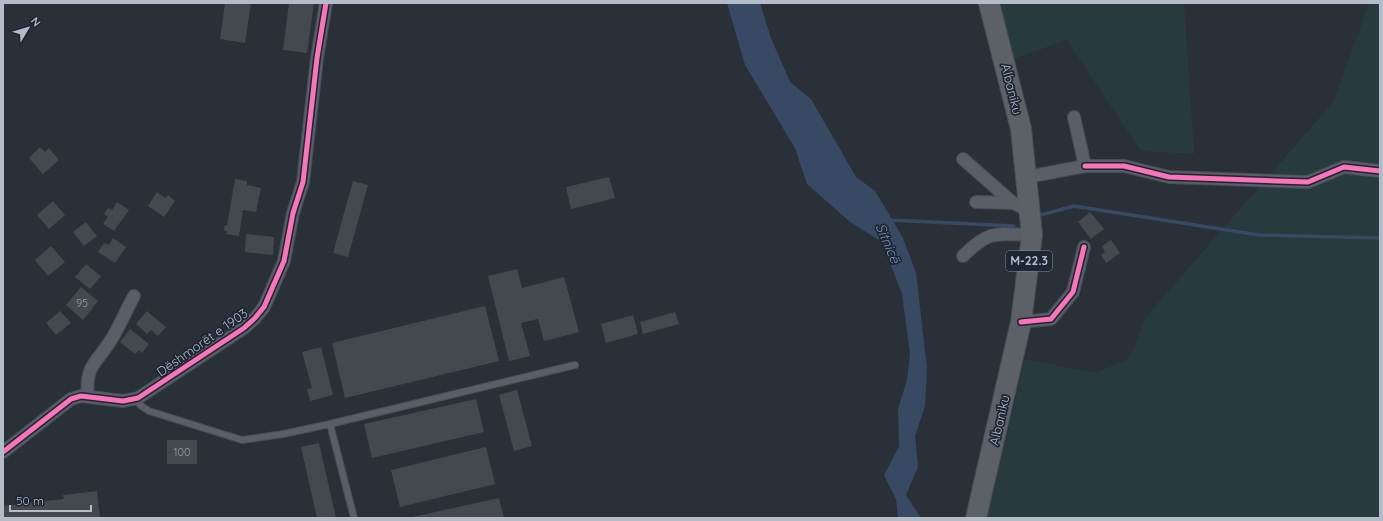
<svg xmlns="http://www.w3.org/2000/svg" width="1383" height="521" font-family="Quicksand,sans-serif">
	<rect width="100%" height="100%" fill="#2a3038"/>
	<g fill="#273a3e">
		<path d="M995,3H1184L1194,154L1141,151L1067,40L1010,60Z"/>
		<path d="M1369,3H1380V518H987L1025,359L1095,373L1129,359L1146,317L1334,101Z"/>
	</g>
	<path fill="#384963" d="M727,3H760L771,38L790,82L811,99L856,177L875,191L903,238L916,273L927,368L925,406L915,436L918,467L906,495L921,518H898L896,499L884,475L899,447L898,409L907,380L910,354L902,294L882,242L850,222L807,184L795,148L745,65Z"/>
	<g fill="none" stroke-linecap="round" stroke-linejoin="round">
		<g stroke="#384963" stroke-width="3.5">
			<path d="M1037,216L1074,206L1259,235L1380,238"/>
			<path d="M889,220L1014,226"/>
		</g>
	</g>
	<g fill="#444950">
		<path d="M225,3H251L245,43L220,39Z"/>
		<path d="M289,3H314L307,53L283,50Z"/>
		<path d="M40,147L45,152L49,148L59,160L43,174L29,158Z"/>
		<path d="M609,177L615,198L571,209L566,187Z"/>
		<path d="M235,179L247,181V185L261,188L256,212L243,210L239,236L226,234L227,231L224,230L225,225L227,226Z"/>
		<path d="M353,181L368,185L348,257L333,253Z"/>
		<path d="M157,192L165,198L168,195L175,201L164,217L148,206Z"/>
		<path d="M53,201L65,215L49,229L37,215Z"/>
		<path d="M117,202L129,210L114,231L103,224L108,217L104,214L108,208L112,210Z"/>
		<path d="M1090,212L1104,229L1091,239L1078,222Z"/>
		<path d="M86,222L97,236L84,246L73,232Z"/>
		<path d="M246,234L274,237L273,255L245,252Z"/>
		<path d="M113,238L126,247L115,263L98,252L104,243L109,245Z"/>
		<path d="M1111,240L1120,253L1106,263L1101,255L1105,252L1102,246Z"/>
		<path d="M51,246L65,262L48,276L35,260Z"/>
		<path d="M86,264L101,276L90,289L75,277Z"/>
		<path d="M517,269L522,288L564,277L579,332L544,341L538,319L521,323L530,356L509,361L488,276Z"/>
		<path d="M81,287L98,301L83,320L66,305Z"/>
		<path d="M485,306L499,361L345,398L332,343Z"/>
		<path d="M60,311L71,323L56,335L46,323Z"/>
		<path d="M147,311L166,327L158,336L151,330L147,334L136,324Z"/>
		<path d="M675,312L679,324L643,334L640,322Z"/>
		<path d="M633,315L638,334L606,343L601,324Z"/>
		<path d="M130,329L149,344L142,353L139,350L135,354L120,342Z"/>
		<path d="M321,347L333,395L310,401L307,389L312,388L302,352Z"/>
		<path d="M517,390L532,446L514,451L499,395Z"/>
		<path d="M476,399L484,432L372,458L364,424Z"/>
		<rect x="167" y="440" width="30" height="24"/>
		<path d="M319,443L336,518H317L301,447Z"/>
		<path d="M486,447L495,484L400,507L391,470Z"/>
		<path d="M97,491L100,518H3V506L64,499L63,495Z"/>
		<path d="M499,498L504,518H413V517Z"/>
	</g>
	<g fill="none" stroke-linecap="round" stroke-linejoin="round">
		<defs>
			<g id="lane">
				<path d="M138,398L140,405L149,411L242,440L283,434L330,424L575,365"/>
				<path d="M330,424L354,518"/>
			</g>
			<g id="street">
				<path d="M963,159L1013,203L1030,211"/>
				<path d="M1085,166H1124L1169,177L1308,182L1344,167L1380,171"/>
				<path d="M1027,177L1085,166L1074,117"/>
				<path d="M976,202L1013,203"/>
				<path d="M963,256C990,229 997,234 1032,235"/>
				<path d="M1021,322L1051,319L1073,292L1084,247"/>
				<path d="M88,396C85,365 96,364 111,340C120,326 126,310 134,296"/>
				<path d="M3,452L71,399L81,396L123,401L138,398L244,328L255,318L264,307L284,261L293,213L303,182L317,58L326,3"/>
			</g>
			<path id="primary" d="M976,518L1021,322L1032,235L1021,129L989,3"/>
		</defs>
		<use href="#lane" stroke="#484c53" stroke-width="8"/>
		<use href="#street" stroke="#484c53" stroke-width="14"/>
		<use href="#primary" stroke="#484c55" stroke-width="22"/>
		<use href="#lane" stroke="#5a5e66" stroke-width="6"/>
		<use href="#street" stroke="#5a5e66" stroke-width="12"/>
		<use href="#primary" stroke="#5c6168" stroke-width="20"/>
		<defs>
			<g id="cycleway">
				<path d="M1085,166H1124L1169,177L1308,182L1344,167L1380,171"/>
				<path d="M1021,322L1051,319L1073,292L1084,247"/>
				<path d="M3,452L71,399L81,396L123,401L138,398L244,328L255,318L264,307L284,261L293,213L303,182L317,58L326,3"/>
			</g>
		</defs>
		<use href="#cycleway" stroke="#1d2633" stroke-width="8"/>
		<use href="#cycleway" stroke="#fb73b8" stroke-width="5"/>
	</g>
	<g text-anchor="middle" stroke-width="3.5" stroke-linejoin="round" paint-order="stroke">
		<g font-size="11" fill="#989fab">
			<text x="82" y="307">95</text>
			<text x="182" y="456">100</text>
		</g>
		<rect fill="#1d2633" stroke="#878f9c" stroke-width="1" x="1006" y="251" width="46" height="20" rx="3"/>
		<g font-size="12" font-weight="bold" fill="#b4bcc9">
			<text x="1029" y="265">M-22.3</text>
		</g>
		<g font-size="13" fill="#b4bcc9" stroke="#1d2633">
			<text transform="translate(1012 89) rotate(76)" y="5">Albaniku</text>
			<text transform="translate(202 342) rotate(-35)" y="5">Dëshmorët e 1903</text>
			<text transform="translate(999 420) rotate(-77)" y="5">Albaniku</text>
		</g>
		<g font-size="14" font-style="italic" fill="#7c92b1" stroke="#1d2633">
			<text transform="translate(888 243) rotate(67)" y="5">Sitnicë</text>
		</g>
	</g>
	<rect width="1383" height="521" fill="none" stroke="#b4bcc9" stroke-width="8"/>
	<g transform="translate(28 28) rotate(52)" stroke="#1d2633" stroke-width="3" paint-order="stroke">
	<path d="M0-3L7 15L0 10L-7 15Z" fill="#b4bcc9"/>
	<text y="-6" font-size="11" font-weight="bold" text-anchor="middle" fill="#b4bcc9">N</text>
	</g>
	<path d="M10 505v6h81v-6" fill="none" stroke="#b4bcc9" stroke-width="2"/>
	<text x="16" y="505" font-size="12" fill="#b4bcc9" stroke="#1d2633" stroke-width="3" paint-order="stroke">50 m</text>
</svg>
